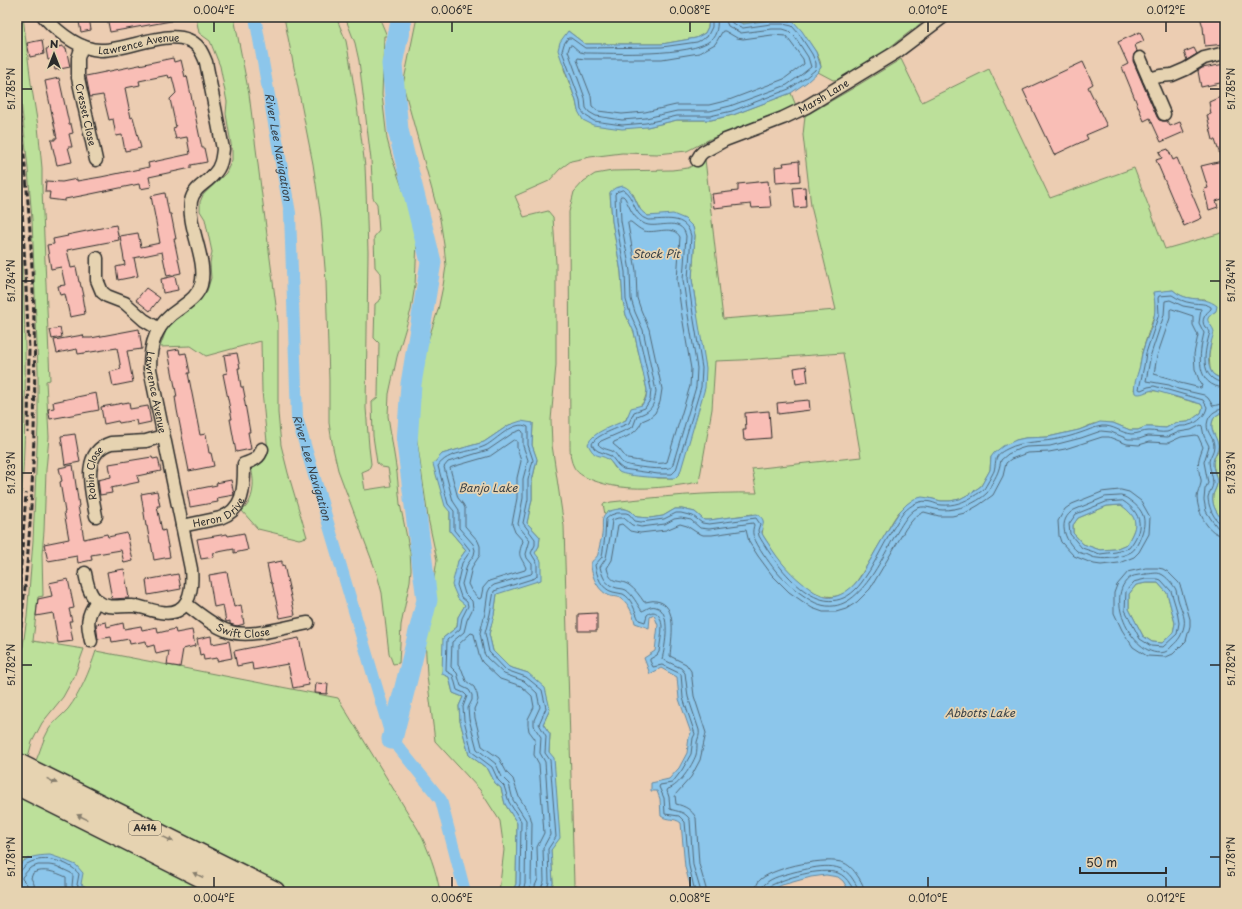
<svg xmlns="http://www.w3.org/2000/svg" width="1242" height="909" font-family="'Playpen Sans',sans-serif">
	<rect width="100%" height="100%" fill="#eccdb2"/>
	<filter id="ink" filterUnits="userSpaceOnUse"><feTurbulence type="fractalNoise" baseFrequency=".025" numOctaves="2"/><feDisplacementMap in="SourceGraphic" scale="8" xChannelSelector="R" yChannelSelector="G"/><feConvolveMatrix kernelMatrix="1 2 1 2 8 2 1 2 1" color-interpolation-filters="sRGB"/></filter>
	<g filter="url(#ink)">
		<g fill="#bce09a" stroke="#748662" fill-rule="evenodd">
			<path d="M17,17H23L31,83L38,126L42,168V189L50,380L46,381L49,437L46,470L44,531L42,554L43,596L38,597L33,641L84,649L74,677L63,697L42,723L32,742L27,761L17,756V689L27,617L33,541L38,425V370L32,220L28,169L17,61Z"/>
			<path d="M196,17H234L249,94L278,321V413L281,445L288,473L307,537L299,539L258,529L242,511C254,501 255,482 251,468L264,460L268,452L262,391L261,341L206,356L191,346L160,347L167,328L176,317L195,305L207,291L211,278L210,263L212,252L205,219L200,211V202L203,195L226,173L232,160V150L226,114L227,102L220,66L210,41L199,33Z"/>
			<path d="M284,17H336L346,41L350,62L356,99L365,166L366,190L368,252L366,408L369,447L371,464L369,469L362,472L365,490L391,486L388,468L382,467L377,463L373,436L372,402L378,397L379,343L374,338L375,304L381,299L380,273L375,267L374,237L379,231L377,204L373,198L371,160L359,61L355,43L345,17H379L387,36H384L382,95L387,139L392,158L414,222L417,241L415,285L411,310L397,357L389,394L388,416L397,473L400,504L410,552L411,569L410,581L401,625L399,663L393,664L389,653L382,593L377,574L338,470L333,448L329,423V380L326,281L321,218L313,164Z"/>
			<path d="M417,17H707L709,20L708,27L705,33L696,38L662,44H585L568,31L564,69L576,101L578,111L647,127L677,120H711L733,115L791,93L796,106L710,139L687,151L657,154L622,153L590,157L571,161L560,169L549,181L515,196L524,217L548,211L553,217L556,263V365L551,420L552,445L564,526L574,885L593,892H549L553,883L551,850L549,752L550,734L543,724L550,709L528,673L509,667L493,651L489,634L494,615L497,594L535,553L539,546L540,537L527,523L532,499V481L537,460L532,445L533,423L509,425L484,442L442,454L450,512V531L466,550L458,561L465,605L458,617L457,627L443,638L449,677L453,693L463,697L459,706L460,721L469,755L488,769L495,783L501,788L505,804L517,823L516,884L512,892H499L504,850L500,821L480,790L435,741L427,676L425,635L437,560L428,518L415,426L413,402L417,374L438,310L443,286L446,266L444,245L440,219L403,85Z"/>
			<path d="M734,17H929L881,54L842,79L833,80L818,72L821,67L820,61L816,52L809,42L753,23C745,24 737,25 734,17Z"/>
			<path d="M901,59L922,102L989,69L1050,198L1134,168L1165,249L1225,232V380L1216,376L1212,374L1210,368L1209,355L1211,344V326L1207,321C1208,316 1211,314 1216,311L1205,299C1192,299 1183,299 1173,290L1153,293L1155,302V313L1142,352L1140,366L1134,390L1158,391L1167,393L1175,397L1201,404L1203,407L1201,413L1194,418L1188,422L1175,423L1166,428L1151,427H1145L1138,430H1130L1113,423L1093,424L1079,430L1048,437L1025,438L1016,440L991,457L990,470L981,486L971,493L960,499L950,501H941L929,498C922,501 903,507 899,512C894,518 890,526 886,533C877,548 869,563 859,578C836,615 803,589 783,565C775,556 769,544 762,534L763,528L753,514L710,520H704L695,512L682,509H675L663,516L650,518L637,517L631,511L623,508L609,512L605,514L603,504L611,502C659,497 708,492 757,493L752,469L861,457L843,353L741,360L715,361L712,409L699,482C664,488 626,493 592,480C584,477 576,473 573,465C570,459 570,450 570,444L569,212L574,192L584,181L595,174L612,171L672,170L688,168L705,159L723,319L836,310L811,206L803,135L805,116L850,90ZM610,193L633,194L641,211L648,216H659L693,227L695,236L692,279L697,313L680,473L675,478H658L615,468L609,459L614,426L626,420L627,416C639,407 645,405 647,390L634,332L626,315L623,301L621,272L612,221Z"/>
			<path d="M17,189C27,310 29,433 17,553Z"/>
			<path d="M1225,412V523C1218,515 1211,506 1213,495C1214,491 1217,487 1217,483C1217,476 1213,469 1213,462C1214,457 1217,454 1218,450C1219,439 1208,431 1213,420C1215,415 1220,413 1225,412Z"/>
			<path d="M1121,505C1141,520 1137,525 1127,544L1115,549L1100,550L1083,544L1073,533V525L1078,518L1107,506Z"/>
			<path d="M1146,583H1158L1167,593L1175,623L1173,633L1162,643L1152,642L1143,636L1129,609V594L1136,585Z"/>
			<path d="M96,651L338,698L419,831C429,851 436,870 440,892H293L35,763C40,752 43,739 49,729C54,721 62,716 68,709C81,692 89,672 96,651Z"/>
			<path d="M17,793L217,892H94L81,884L17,878L20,892H17V855L19,845H17Z"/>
		</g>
		<g fill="#8cc6eb" stroke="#65889e" fill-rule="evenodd">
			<path d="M707,17H734L735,20L743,24L771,20H784L794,22L802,31L816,52L821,67L818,72L807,82L791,93L733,115L711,120H677L647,127L622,129L593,125L583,120L578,111L576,101L558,50L560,42L568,31L585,44H662L696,38L705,33L708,27L709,20Z"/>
			<path d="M623,186C633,189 635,201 640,209C642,212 645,214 648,216L673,214L685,219L693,227L695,235L692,279L697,313L706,368L705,388L680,473L675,478C664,478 628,477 619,472C615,468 613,464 609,460C600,453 595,460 588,444C593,431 614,426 626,420L631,408L642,405L646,398L647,390L634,332L626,315L623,301L621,272L612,221L610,192L615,188Z"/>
			<path d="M1173,290C1189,304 1202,294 1217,306L1216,311C1200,321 1212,322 1214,332C1211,343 1204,364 1213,374C1216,377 1221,378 1225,380V412C1220,413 1215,415 1213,420C1209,430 1216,435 1218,444C1219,450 1214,455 1213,462C1212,469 1217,476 1217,483C1217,487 1214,491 1213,495C1211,506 1218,515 1225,523V892H850L843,881L838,877L826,875L811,877L782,885L767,892H692L685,867L681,823C674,817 667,821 661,816L660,799L657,791H651V783L669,779L679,768L687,753L689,737L691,733L679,699L677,677L661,668L650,674L644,658L655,651L658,625L654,615L650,617L649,628L635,623C633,614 629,604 622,599C619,596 614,597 610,596C599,592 592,578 591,566C590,560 597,559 598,554C599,547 601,541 602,535C604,520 597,512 619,509C628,508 631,511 637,517L650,518L663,516L675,509H682L695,512L704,520H710L723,518L757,514C768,521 761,525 762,533C763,536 766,540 768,543C779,561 792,576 809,588C816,593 824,599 833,597C843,595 852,588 858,580C863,574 866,566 871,559C878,546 886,533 894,520L900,511L907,504L914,499L922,497L929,498L941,501H950L960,499L971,493L981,486L990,470L991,457L994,453L1003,446L1016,440L1025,438L1048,437L1079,430L1100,422L1113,423L1130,430H1138L1145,427H1151L1166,428L1175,423L1188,422L1194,418L1201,413L1203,407L1201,404L1153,390C1146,391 1141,396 1135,393C1133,385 1137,376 1139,369C1141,362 1141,356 1143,350C1150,328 1159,316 1153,292ZM1121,505C1140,519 1137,526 1127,544L1115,549L1100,550L1083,544L1073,533V525L1078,518L1107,506ZM1146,583H1158L1167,593L1175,623L1173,633L1162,643L1152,642L1143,636L1129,609V594L1136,585Z"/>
			<path d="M521,421L533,423L532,445L537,459L532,481V499L527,523L540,537L539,546L535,553L541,561V580L497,594L494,615L489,634L493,651L509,667L528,673L545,688L550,709L543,724L550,734L549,752L554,758L560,838L551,850L553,883L549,892H512L516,884L517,823L505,804L501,788L495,783L488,769L469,755L460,721L459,706L463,697L453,693L449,677L442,674L443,638L457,627L458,617L465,605L458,599L452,585L458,561L466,550L450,531V512L445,506L433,464L442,454L484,442L509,425Z"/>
			<path d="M50,855L59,858L76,865L83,873L81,884L94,892H20C14,863 21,856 50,855Z"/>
		</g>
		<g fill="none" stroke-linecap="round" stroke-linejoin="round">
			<g stroke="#526978" stroke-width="1">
				<path d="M712,17V27L707,37L697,42L662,47L585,48L571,38H568L564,44L562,51L580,100L581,110L586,116L594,121L622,125L646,123L677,116H710L732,111L789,89L804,79L815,70L816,67V63L812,54L799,34L792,26L783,24H771L743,28L732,23L730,17"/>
				<path d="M717,17C718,25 717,35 711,40C691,57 613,53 585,53L580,52L572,45H570L568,51L585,98L586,108L589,112L596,116L622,120L646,118L677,111H710L730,106L787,85L801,75L811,67L808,57L795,37L789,31L783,29H772L741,33L728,26L726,21L725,17"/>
				<path d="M723,31H725L737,38L743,39L772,35L786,36L803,59L804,64L784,79L729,100L709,105H676L645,112L622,114L598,111L592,106L591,96L577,60L578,58L585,59H662L699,53L715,44Z"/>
				<path d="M623,190C635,196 632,215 648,220C665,220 686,214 691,236L688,279L693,314L702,368L701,387L676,470L672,474H658L623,469L618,465L611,456L598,451L594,448L592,444C595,435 619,428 629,423L634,412L645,408L650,400L651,389L638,331L630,313L626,300L625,272L616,221L615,194L617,192Z"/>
				<path d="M621,196H623L625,198C630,208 633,218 643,223C655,231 681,214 686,236L683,280L688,315L697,368L696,387L672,467C666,471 633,467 625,464C619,462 618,454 612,451C607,449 602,449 598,444L601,441L633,427L637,416C652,411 654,406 656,391L643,330L635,312L631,299L630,271L621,221L620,198Z"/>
				<path d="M628,222H631C635,225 639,229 644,231C656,234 673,224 680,237L677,280L682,316L691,369L690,386L667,462C659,466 637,460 627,459L619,449L613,444L614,442C626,437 637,434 642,421L649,418L655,413L660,402L662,389L649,329L641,310L637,298L636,271Z"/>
				<path d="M1172,309L1193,316V325L1198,335L1194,354L1195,369L1199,380L1202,385L1201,388L1180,383L1172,379L1154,374L1157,356L1170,318V310Z"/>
				<path d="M1225,388C1194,386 1199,354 1204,333L1199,323L1201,309L1183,306L1170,300L1165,301L1164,315L1151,354L1146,381L1169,385L1178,389L1204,395L1208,398L1213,406L1225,403"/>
				<path d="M1225,409C1218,409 1211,412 1208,420C1204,432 1214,436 1214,446C1214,452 1210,456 1209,461C1209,469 1213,475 1213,483C1213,488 1209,492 1208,497C1208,506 1215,524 1225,525"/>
				<path d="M514,440L517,441V448L521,461L517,478V498L512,524L515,532L523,541C517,558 520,554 526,568L525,570L489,581L483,588L481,598L479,599L471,590L468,584L472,567L480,555V546L478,541L465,526V508L463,504L458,498L450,468L452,467L490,456Z"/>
				<path d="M1121,490L1129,492L1141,501L1150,517L1149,534L1139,552L1134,557L1119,563L1101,565L1094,564L1074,556L1061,542L1059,536L1058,521L1065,509L1072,504L1102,492Z"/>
				<path d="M1121,496C1126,497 1128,499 1132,502C1148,514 1146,526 1138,543C1136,546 1135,550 1131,552C1122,557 1108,560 1097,558C1094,558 1090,556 1086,554C1083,554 1080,553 1077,551C1064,540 1057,520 1074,510L1105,497Z"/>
				<path d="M1123,501C1143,514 1144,529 1129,548L1116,552L1100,554L1082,548L1070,534L1069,524L1076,514L1106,502Z"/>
				<path d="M1146,568H1158L1163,569L1168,572L1179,583L1181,588L1190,619V626L1186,641L1173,654L1166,657L1147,656L1133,647L1122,630L1114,613V593L1117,585L1128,572Z"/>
				<path d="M1146,574C1151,574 1157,572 1161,574C1166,576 1174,585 1176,590C1177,593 1177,596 1178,599C1180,607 1186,617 1184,626C1182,635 1179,640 1172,646C1170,648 1168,651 1165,652C1134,661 1102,595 1131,577C1135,575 1141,575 1146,574Z"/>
				<path d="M1146,579H1158L1161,580L1171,591L1177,611L1179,623L1177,634L1163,647L1151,646L1140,639L1125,610L1126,591L1134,582Z"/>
				<path d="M17,872C23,872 23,865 29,863C44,855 69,861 79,874L77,885L86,892"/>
				<path d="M28,892L27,884L22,879V877L30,868L38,865H49L56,866L71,873L73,876L72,886L77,892"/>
				<path d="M35,892L34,884L31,878L33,873C44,868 55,872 66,877V886L68,892"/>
				<path d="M517,892L520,884L521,821L509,802L504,786L498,780L492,767L472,752L464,720L463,707L467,696L464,693L457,690L453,675L446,671L447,640L460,629L462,618L468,606L467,602L461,597L457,585L462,563L469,553L470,550L454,530V511L448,504L438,466C448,451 470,453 485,446C497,440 514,419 528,427V445L533,460L528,480V499L523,523L535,539V545L531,553L537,563V576L535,578L494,591L490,614L485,633L489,652L506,670L526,677L542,690L546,708L539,724L546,736L545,753L550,760L556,837L548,849L549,882L546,892"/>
				<path d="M522,892L525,884L526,820L513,800L509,784L502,777L496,764L477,749L469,719L468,708L472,700V695L469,690L461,686L457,673L451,667L452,642L464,632L467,620L473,608L472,601L465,594L462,584L467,565L474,555L475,550L473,544L459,528V510L453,501L444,467L448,462L488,450L513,433L521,430L523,432V446L528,460L523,479V498L518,524L520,528L530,540L526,554L527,558L532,564V573L531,574L494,585L490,588L488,592L485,613L480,633L484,653L487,658L504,674L524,681L537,693L540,707L534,720V725L535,728L541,737L540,753L545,762L550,835L543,848L544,881L541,888V892"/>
				<path d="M529,892L531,884L532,823L530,815L519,797L513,779L507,773L499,758L482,746L475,718L474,709L478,700L477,694L474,687L466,681L462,670L458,664V645L471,633L474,634L479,655L482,662L500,679L521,686L532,696L534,707L528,719V725L529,731L535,739L534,755L539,764L544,833L537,847L538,879L535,886V892"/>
				<path d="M695,892L689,866L685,822L679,816L665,814L664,798L659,787L660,785L672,783L682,770L691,754L693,738L695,734L683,698L681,674L662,665L653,667L650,661V659L657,655L659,652C660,643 662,634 662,626C661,617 656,607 647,615L645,622L639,620C635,612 632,598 623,594C620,593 616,593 613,592C601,589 597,576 595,565L602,557L605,536L606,519L611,515L617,513H626L629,514L635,521L641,522L664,519L676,513H681L693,516L702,523L709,524L756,518L760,524L758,530L759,536C778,569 825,632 862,582C873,567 881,549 891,532C895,526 899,518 904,512C911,505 920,499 931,502C935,503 938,505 942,505C954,506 964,502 974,496C977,494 981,492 984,489C986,486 992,475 994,471C997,459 993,456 1007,449C1024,440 1043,443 1062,438C1068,437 1074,435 1080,433C1087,431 1094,427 1102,426C1113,425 1121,433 1131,434C1138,434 1143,431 1149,431C1155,431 1161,433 1167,432C1171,431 1174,428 1177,427C1181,425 1186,427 1189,425C1198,423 1206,415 1207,407L1203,400L1154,386L1148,387L1141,390L1139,389L1144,366L1146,353L1159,314L1158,298L1159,296L1172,295C1178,299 1184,302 1192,303C1200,304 1205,303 1211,307V309C1206,313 1200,320 1205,327C1207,328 1209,330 1210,332C1205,350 1197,380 1225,383"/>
				<path d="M701,892L693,865L690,820C685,811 678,812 670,809L669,797L667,791L668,789C679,786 692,766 696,755C697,751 697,746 697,742C698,738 700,735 699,730L688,697L685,673L681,668L662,659C665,648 672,611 656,607C650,605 646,610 642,611C637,604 633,595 626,590C622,588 618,589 614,587C605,584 602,575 600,567L606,558L610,537L612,520L618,518H624L632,525L641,527L665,524L674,519L681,518L691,520L700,528L709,529L753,523L754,525C753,529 752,533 754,537C757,546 769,562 775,570C784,581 795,590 807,598C852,629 878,564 896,534C901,526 906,516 914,510C924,503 932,510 943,510C958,510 976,504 987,493C989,491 990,488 991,485C997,475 999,471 1001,460L1008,454L1019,449L1026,447L1050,446L1081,438L1101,431L1111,432L1128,439H1139L1148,436L1168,437L1179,432L1191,430L1201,425L1202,426L1204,436L1209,446L1204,462L1208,483L1205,489L1204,500L1206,511L1211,519L1218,528L1225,530"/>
				<path d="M707,892L699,864L696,818C692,810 685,806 676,804L675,795L691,777L700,760L706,733L694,696L691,671L686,664L670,656C671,640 679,604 656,601C652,600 648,602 644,602C640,596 635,589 629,585C618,578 611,586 607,568L612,560L618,525L622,524L630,531L640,533L666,530L680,524L687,526L696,532L703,535H712L746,530L749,542L758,556L772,575L789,592L812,608L823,612H836L846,609L857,602L870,589L906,528L916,516L924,512L939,516H952L965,513L979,505L993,495L1003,476L1006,463L1011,459L1027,453L1049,452L1065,449L1102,437H1109L1127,444L1139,445L1149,442L1168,443L1181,437L1196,435L1198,436L1203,447C1200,455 1197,462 1199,471C1199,475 1202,479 1201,483C1200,488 1197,493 1197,498C1198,513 1208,535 1225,536"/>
				<path d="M755,892C756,887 757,882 761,879C776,867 827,856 844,863C851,866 855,872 859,878C862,883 864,886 864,892"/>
				<path d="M761,892C762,889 762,886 765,884C772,877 784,875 794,872C812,868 839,859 852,878C855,883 858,886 858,892"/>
				<path d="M766,892L768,887C784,878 820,867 838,873C843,875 847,879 850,884C852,887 853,888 853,892"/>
			</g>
			<path stroke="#8cc6eb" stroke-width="12" id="s1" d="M255,17L290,213L297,418L392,739L441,800L464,888L463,892"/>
			<path stroke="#8cc6eb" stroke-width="21" d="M392,739L427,600L407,443L411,384L431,262L398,130L392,64L402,17"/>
		</g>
		<g fill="#f9beb6" stroke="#2b2b2b">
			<path d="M78,17H89L91,30L81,32Z"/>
			<path d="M107,17H171V21L110,32Z"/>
			<path d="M1200,17H1225V44L1205,46L1203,27Z"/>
			<path d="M1140,32L1144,41L1135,45L1137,51L1134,54L1133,61L1157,117L1159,120L1163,121H1167L1170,126L1180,122L1184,132L1161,142L1150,118L1144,121L1122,67L1128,64L1118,42Z"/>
			<path d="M42,40L44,54L30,57L27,43Z"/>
			<path d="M63,46V48H66L70,67L55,70L53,59L48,60L46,49Z"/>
			<path d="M1194,48L1197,54L1187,60L1184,52Z"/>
			<path d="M173,58L174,62L181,60L185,77L187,76L202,148H204L207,162L191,165V168L149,177L151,187L140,189L139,184L86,195L65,199V201L49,199L50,192H45L46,181L62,182L77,179V181L101,177L149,167L148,163L190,154L187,137L176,139L173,128L176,127L170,99L176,93L172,77L169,78L168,75L139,81L140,85L125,88L131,118L133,117L141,148L125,151L122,135L116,136L113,119L109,120L103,95L90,97L86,76Z"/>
			<path d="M1083,62L1093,84L1088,87L1107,126L1086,135L1088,139L1054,155L1023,90Z"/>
			<path d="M1225,64V82L1201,87L1198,71L1202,68Z"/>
			<path d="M59,78L68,119L69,124H71L73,133L69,134L72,147H68L72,162L57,165L51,140H55V138H57L45,81Z"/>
			<path d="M1225,95V198L1216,201L1218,207L1209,210L1204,189L1208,188L1201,166L1222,161L1215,140H1213L1207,115L1211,114L1209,102Z"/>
			<path d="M1168,149L1173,160L1177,158L1202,218L1184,226L1156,160L1162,158L1159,152Z"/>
			<path d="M799,161L800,181L776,183L775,167L784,166L783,163Z"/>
			<path d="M768,181L771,207L752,208L751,204L714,208L712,194L738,191V184Z"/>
			<path d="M805,187L806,207L795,208L793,188Z"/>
			<path d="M165,193L169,214H171L176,239H174L181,273L167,276L162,252L134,258L138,276L118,280L116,267L125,265L120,236L138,233L141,247L160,243L151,196Z"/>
			<path d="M116,225L119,240L67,250L71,268L76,267L79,282H80L81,287H82L84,296H82L85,314L70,317L65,294L60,295L58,286L65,285L61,267L51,269L47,245L54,244L53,239L68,236L67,235Z"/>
			<path d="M175,276L178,290L163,293L161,279Z"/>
			<path d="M146,288L160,298L150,311L136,300Z"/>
			<path d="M60,328L62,337L52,339L50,330Z"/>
			<path d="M139,329L142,349L127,351L133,382L113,386L110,372L121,369L117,348L78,354L77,349L57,353L54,340L83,335L84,338H91Z"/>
			<path d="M179,349L180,354L186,353L190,373H188L200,435L206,434L209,453H211L214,466L189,471L177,410L175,397H177L168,351Z"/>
			<path d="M237,353L240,368H238L241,387H243L245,397L244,398L250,432H248L251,449L236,452L230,419H232L223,374L227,373L224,355Z"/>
			<path d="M806,366L808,382L796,384L794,368Z"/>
			<path d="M96,393L99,410L50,419L48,409L54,408L53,402Z"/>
			<path d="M809,400L810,410L778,414L777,403Z"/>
			<path d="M129,402L130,409L148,406L151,422L137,425L136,420L119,423L118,421L104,424L101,407Z"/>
			<path d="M769,411L771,438L744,440L743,430H746L745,413Z"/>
			<path d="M75,434L80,462L65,465L61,436Z"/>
			<path d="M152,457L153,459L158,458L161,471L137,476L139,482L111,488L112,493L100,495L98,480L111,477L109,464Z"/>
			<path d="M73,465L79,506H78L84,539L107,534L108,537L127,533L133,561L124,563L121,550L91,555L92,560L78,563L77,556L48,561L44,544L69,539L64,512H65L60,482L62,481L59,468Z"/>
			<path d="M231,480L234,495L217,498L218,502L190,507L187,491L217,485L216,483Z"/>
			<path d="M157,491L160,506H157L162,531L165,530L170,557L154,560L151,543H150L147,526H146L141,494Z"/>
			<path d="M244,533L248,550L234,553V549L213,553L214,557L201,559L197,539L227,534L228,536Z"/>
			<path d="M282,561V566L284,565L295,615L280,618L272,583H271L267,564Z"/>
			<path d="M124,569L129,598L112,599L107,572Z"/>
			<path d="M227,572L234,607L241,605L244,624L237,626L230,624V621L226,622L223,605L214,607L209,575Z"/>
			<path d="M178,574L181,589L148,595L146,580Z"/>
			<path d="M68,579L74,608L69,609L72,621H69L73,641L58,643L53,613L36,616L38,599L52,596L49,583Z"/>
			<path d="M597,613V631H578V614Z"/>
			<path d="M106,622L107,627L123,623L124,629L141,626L142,630L157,627L158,633L175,629L176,633L192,630L195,646L183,649L180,667L167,665L169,651L156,654L154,645L147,647L146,641L130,644L129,639L112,642L111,637L98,639L96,624Z"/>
			<path d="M211,636L212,644L229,641L232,658L217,661V658L204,660L203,654L200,655L197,639Z"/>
			<path d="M299,638L309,685L293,688L288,664L253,670L252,663L237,666L234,651Z"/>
			<path d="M316,683L328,684L327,694L315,693Z"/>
		</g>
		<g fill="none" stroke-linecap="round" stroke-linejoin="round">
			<defs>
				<g id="minor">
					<path id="s2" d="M44,17C58,32 78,49 100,50C128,52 178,22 199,48C202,52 204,57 206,62L223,149C222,158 221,167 214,174C206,184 194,187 191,201C187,227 208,260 201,285C197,297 188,302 179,309C156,324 150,343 150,369L191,569C193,591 189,617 160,612C151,611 142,606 133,606C120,605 108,610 97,601C89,594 87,583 85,573"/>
					<path id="s3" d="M82,46L78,58V78L96,160"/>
					<path d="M1140,58L1164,114"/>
					<path d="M1149,79L1160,76L1172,75L1186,69L1204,58L1225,53"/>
					<path id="s4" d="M697,160L700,155L703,152L725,140L783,118L806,107L898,51L943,17"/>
					<path d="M97,258V280L102,292L107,296L125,303L144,320L159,329"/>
					<path id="s5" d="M96,516C92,493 79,453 111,443L146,441L163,436"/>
					<path id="s6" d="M182,526L220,518C245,509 244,487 244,464C253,461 260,458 262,449"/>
					<path id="s7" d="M186,604C198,613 213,626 228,631C248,639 286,627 308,623"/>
					<path d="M91,641C87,624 86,616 97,601"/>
				</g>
				<g id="trunk">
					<path d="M17,764L274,892"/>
					<path d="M17,784L233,892"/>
				</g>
			</defs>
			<use href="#minor" stroke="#2b2b2b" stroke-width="15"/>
			<use href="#trunk" stroke="#2b2b2b" stroke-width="24"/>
			<use href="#minor" stroke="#e6d3b1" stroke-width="12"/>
			<use href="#trunk" stroke="#e6d3b1" stroke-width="21"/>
			<g stroke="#2b2b2b" stroke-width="3" stroke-dasharray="6 3" stroke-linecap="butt">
				<path d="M17,91C40,280 41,471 17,659"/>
				<path d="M22,206L29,349L28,433"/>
				<path d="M19,593L26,493"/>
			</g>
		</g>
		<defs><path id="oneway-solid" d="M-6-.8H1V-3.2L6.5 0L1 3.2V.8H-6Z"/></defs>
		<g fill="#887f6e">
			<use href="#oneway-solid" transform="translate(52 781) rotate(26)"/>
			<use href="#oneway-solid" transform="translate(82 817) rotate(-154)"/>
			<use href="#oneway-solid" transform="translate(168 839) rotate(26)"/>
			<use href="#oneway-solid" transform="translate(198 875) rotate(-154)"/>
		</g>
	</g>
	<path fill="none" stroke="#2b2b2b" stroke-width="1.5" d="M214,22V32M452,22V32M690,22V32M928,22V32M1166,22V32M22,89H32M1210,89H1220M22,281H32M1210,281H1220M22,473H32M1210,473H1220M22,665H32M1210,665H1220M22,857H32M1210,857H1220M214,877V887M452,877V887M690,877V887M928,877V887M1166,877V887"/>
	<g text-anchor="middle" stroke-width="3.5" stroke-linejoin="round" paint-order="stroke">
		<rect fill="#e6d3b1" stroke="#635d53" stroke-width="1" x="129" y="821" width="32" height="14" rx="3"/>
		<g font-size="9" font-weight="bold" fill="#2b2b2b">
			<text x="145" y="831">A414</text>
		</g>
		<g font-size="10" fill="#2b2b2b" stroke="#e6d3b1">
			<text dy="4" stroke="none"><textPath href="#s2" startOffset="106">Lawrence Avenue</textPath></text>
			<text dy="4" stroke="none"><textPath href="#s4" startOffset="143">Marsh Lane</textPath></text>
			<text dy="4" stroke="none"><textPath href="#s3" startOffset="70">Cresset Close</textPath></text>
			<text dy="4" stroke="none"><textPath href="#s2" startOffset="550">Lawrence Avenue</textPath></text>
			<text dy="4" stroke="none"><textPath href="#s5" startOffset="44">Robin Close</textPath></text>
			<text dy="4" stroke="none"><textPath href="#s6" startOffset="40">Heron Drive</textPath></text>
			<text dy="4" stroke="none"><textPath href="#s7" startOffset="65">Swift Close</textPath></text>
		</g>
		<g font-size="11" font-style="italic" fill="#3a4248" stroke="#e6d3b1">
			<text dy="4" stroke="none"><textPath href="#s1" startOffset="132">River Lee Navigation</textPath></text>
			<text x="656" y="258">Stock Pit</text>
			<text dy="4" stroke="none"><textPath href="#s1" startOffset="456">River Lee Navigation</textPath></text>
			<text x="488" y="492">Banjo Lake</text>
			<text x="980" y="717">Abbotts Lake</text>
		</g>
	</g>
	<rect width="1242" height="909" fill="none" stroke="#e6d3b1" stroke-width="44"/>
	<g transform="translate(54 54)" stroke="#e6d3b1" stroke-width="3" paint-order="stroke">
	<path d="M0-3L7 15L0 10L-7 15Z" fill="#2b2b2b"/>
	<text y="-6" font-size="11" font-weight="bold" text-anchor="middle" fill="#2b2b2b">N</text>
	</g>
	<path d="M1080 867v6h86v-6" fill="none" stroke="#2b2b2b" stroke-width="2"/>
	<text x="1086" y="867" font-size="12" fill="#2b2b2b" stroke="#e6d3b1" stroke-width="3" paint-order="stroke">50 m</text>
	<rect x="22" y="22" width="1198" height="865" fill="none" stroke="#2b2b2b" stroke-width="1.5"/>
	<g font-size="10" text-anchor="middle" fill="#2b2b2b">
		<text x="214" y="14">0.004°E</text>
		<text x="452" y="14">0.006°E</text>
		<text x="690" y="14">0.008°E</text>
		<text x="928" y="14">0.010°E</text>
		<text x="1166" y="14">0.012°E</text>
		<text transform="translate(11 89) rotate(-90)" y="4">51.785°N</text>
		<text transform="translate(1231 89) rotate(-90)" y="4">51.785°N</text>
		<text transform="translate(11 281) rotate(-90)" y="4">51.784°N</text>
		<text transform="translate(1231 281) rotate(-90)" y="4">51.784°N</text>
		<text transform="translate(11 473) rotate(-90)" y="4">51.783°N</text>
		<text transform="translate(1231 473) rotate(-90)" y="4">51.783°N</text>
		<text transform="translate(11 665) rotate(-90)" y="4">51.782°N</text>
		<text transform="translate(1231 665) rotate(-90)" y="4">51.782°N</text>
		<text transform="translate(11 857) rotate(-90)" y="4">51.781°N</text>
		<text transform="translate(1231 857) rotate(-90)" y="4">51.781°N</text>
		<text x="214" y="902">0.004°E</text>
		<text x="452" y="902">0.006°E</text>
		<text x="690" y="902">0.008°E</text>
		<text x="928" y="902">0.010°E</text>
		<text x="1166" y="902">0.012°E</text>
	</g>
</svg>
